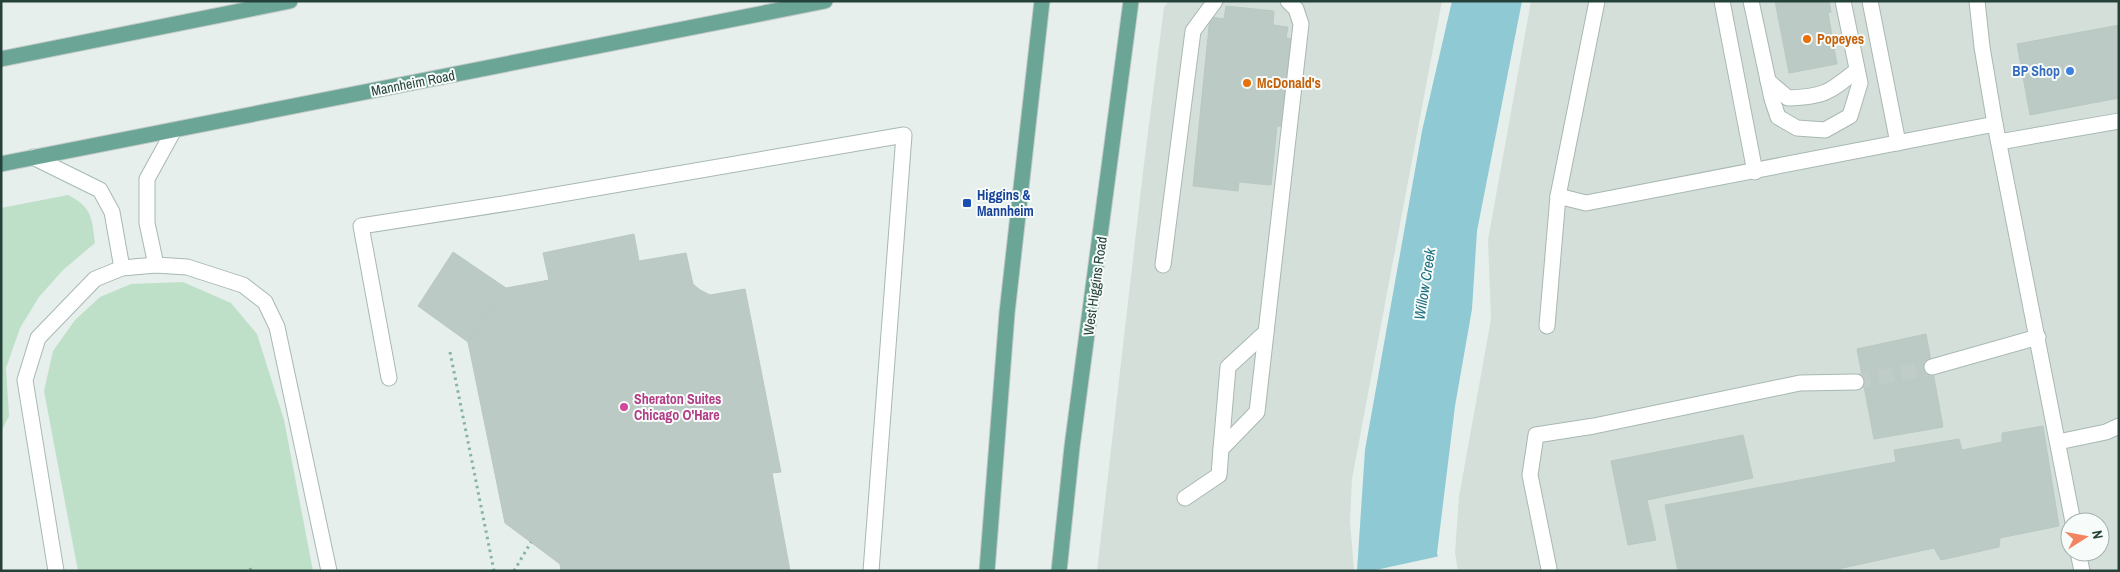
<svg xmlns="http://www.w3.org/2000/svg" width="2120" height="572" font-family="'Archivo Narrow',sans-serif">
	<rect width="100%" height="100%" fill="#e6efeb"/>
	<g fill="#d4dfda" fill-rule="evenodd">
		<path d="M1169,1H1442L1352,479L1350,521L1354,571H1097L1143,172L1164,7Z"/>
		<path d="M1531,1H2119V571H1458L1455,553L1459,497L1491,319L1488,240ZM2070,522H2100V552H2070Z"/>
	</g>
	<g fill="#bfe0c8">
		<path d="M68,195C92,207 92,218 95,243L63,270L39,297L20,328L6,368L9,416L1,432V208Z"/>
		<path d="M183,282L231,303L257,334L284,420L313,571H78L44,391L53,351L75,320L100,297L131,284Z"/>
	</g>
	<path fill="#8ec9d4" d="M1452,1H1522L1477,231L1472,309L1455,406L1437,553L1441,571H1357L1365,450L1422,131Z"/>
	<path fill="#e6efeb" d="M1440,556L1443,571H1371Z"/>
	<g fill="#bbcac4" stroke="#b8c9c2">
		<path d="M1775,1H1829L1831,12L1828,13L1837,64L1789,73Z"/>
		<path d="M1226,6L1274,11L1273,25L1288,27L1286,38L1295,39L1287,127L1277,126L1271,185L1239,182L1238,191L1193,186L1210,17L1224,19Z"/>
		<path d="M2119,25V98L2030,115L2017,44Z"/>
		<path d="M634,234L639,261L686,253L693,284L700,290L710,295L745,289L781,472L772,473L790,571H561L560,564L505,523L468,342L506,288L549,280L543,253Z"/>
		<path d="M453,252L506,288L468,342L418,306Z"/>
		<path d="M1926,334L1943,427L1874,439L1857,349Z"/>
		<path d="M2043,426L2059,526L2000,538L1999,547L1941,560L1934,548L1829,571H1678L1665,505L1896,462L1894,450L1959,439L1962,450L2002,442V433Z"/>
		<path d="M1743,435L1753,478L1647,500L1656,540L1628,545L1611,461Z"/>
	</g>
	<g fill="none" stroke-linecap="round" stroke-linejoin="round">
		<path stroke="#bfccc8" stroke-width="15" stroke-dasharray="15 8" stroke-linecap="butt" d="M1856,382L1932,367"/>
		<defs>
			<g id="minor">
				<path d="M1722,1L1755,172"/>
				<path d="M1751,1L1772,99L1778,117L1797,128L1825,130L1850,116L1860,83L1843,1"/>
				<path d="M1870,1L1898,143"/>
				<path d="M1977,1L1982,47L1995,124L2073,522"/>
				<path d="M1768,81L1788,98C1824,97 1830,92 1857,70"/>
				<path d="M1999,142L2119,121"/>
				<path d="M33,157L100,190L112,212L122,268"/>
				<path d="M1558,196L1586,203L1995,124"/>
				<path d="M156,265L147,223V179L174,130"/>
				<path d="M1163,265L1193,31L1215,1"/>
				<path d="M1547,326L1558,196L1597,1"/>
				<path d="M1932,367L2038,337"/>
				<path d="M389,378L361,226L515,202L904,135L871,571"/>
				<path d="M2058,442L2106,432L2119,426"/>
				<path d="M1221,449L1228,367L1266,332"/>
				<path d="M1185,498L1219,475L1221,449L1257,412L1301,24L1296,9L1288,1"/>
				<path d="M2078,552L2082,571"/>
				<path d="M1549,569L1530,475L1536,435L1594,426L1800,383L1856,382"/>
				<path d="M56,571L25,380L38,338L95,279L122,268L156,265L187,267L243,285L265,302L277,327L329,571"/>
			</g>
			<g id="major">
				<path d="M1,59L290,1"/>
				<path d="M1,164L825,1"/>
				<path d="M987,571L1007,313L1042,1"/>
				<path d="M1059,571L1072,447L1131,1"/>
			</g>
		</defs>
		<use href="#minor" stroke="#a8b8b2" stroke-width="17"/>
		<use href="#major" stroke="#c2cac8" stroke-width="17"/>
		<g stroke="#86b3a5" stroke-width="3" stroke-dasharray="2.5 4" stroke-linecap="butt">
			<path d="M450,352L494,571"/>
			<path d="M250,568L251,571"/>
			<path d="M514,571L531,542"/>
		</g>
		<use href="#minor" stroke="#fff" stroke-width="15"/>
		<use href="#major" stroke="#6aa596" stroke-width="15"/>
	</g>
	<g fill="#e8710a" stroke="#f7fbf9" stroke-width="2">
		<circle cx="1807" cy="39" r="5"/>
		<circle cx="1247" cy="83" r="5"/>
	</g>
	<circle fill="#3f7fe0" stroke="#f7fbf9" stroke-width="2" cx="2070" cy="71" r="5"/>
	<rect fill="#1a4fb4" stroke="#f7fbf9" stroke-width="2" x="962" y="198" width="10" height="10" rx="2.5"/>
	<circle fill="#d1479c" stroke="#f7fbf9" stroke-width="2" cx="624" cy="407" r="5"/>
	<g text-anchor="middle" stroke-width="4" stroke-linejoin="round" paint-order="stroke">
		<g font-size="14" font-weight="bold" fill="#c56008" stroke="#f7fbf9" text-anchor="start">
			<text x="1817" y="44">Popeyes</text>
			<text x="1257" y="88">McDonald's</text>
		</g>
		<g font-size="14" font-weight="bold" fill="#366cbe" stroke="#f7fbf9" text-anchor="end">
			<text x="2060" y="76">BP Shop</text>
		</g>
		<g font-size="14" fill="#24423a" stroke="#f7fbf9">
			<text transform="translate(413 83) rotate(-11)" y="5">Mannheim Road</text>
			<text transform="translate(1095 286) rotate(-82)" y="5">West Higgins Road</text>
		</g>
		<g font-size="14" font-weight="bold" fill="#164399" stroke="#f7fbf9" text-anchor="start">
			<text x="977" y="200">Higgins &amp;<tspan x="977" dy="16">Mannheim</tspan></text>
		</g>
		<g font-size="14" font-weight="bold" fill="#b23c85" stroke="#f7fbf9" text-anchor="start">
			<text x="634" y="404">Sheraton Suites<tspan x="634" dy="16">Chicago O'Hare</tspan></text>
		</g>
		<g font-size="15" font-style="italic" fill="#1c6f80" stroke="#f7fbf9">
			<text transform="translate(1425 284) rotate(-81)" y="5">Willow Creek</text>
		</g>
	</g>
	<rect width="2120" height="572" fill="none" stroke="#24423a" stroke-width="5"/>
	<g transform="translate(2085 537) rotate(79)"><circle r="24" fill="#f7fbf9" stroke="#a3b1ad"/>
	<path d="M0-4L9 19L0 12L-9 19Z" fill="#f4845f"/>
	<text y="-8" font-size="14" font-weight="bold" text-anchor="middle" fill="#24423a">N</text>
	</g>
</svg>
